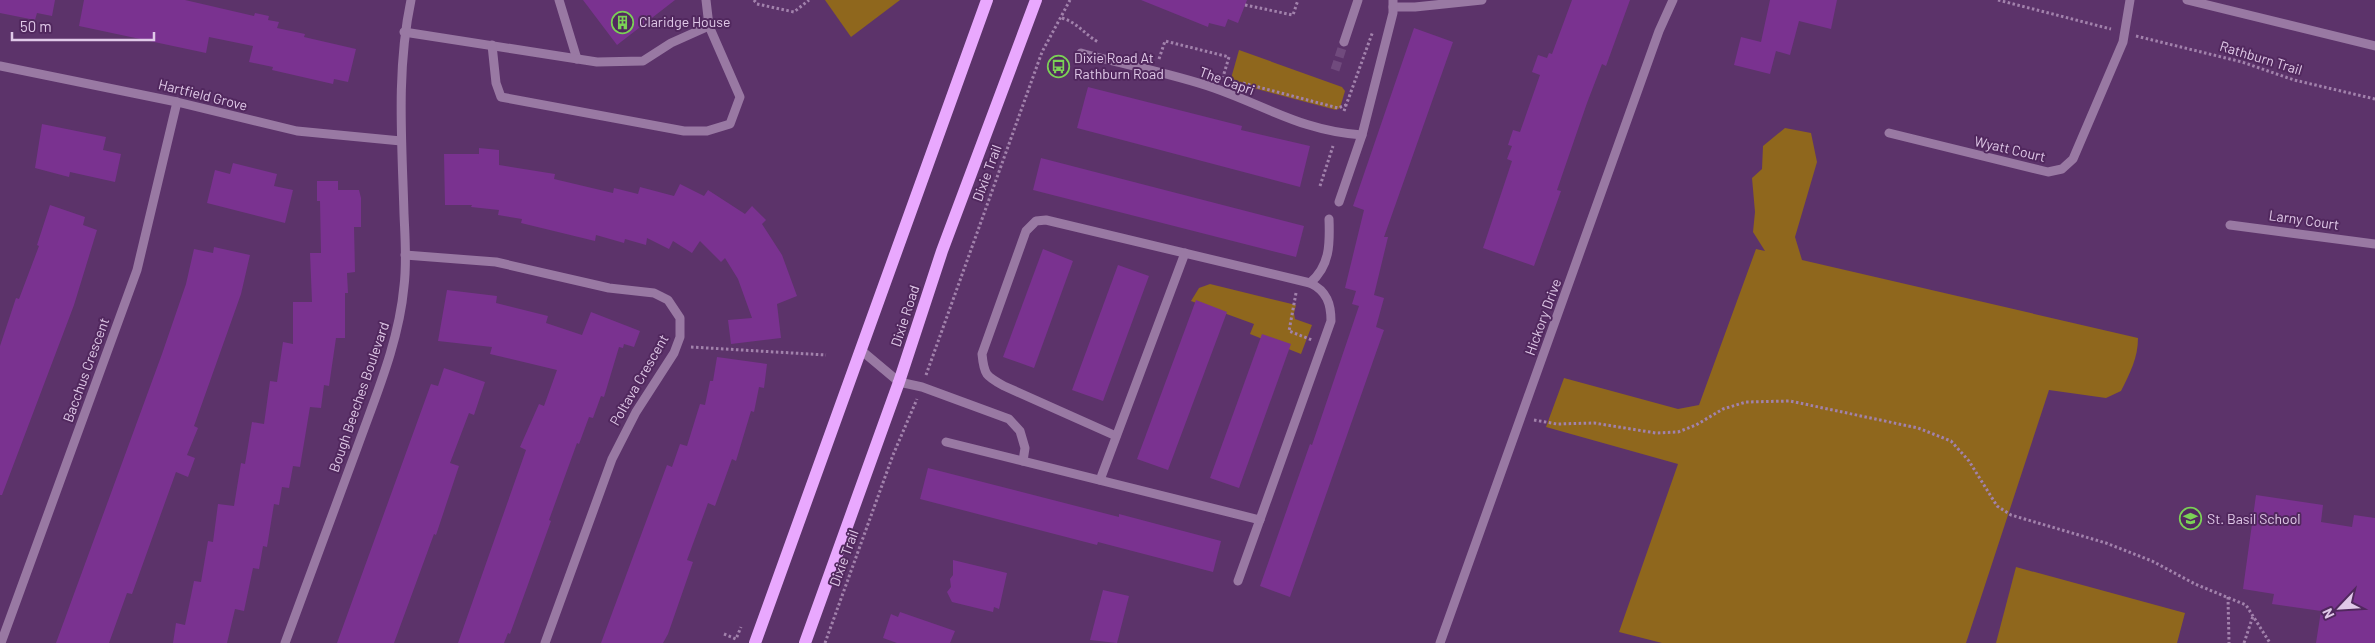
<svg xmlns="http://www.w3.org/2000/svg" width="2375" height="643" font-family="Barlow,sans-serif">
	<rect width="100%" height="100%" fill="#5c336a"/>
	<g fill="#8f671d">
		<path d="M825,0H900L851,37Z"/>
		<path d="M1239,50L1342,87L1345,91L1340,108L1336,110L1230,82Z"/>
		<path d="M1785,128L1811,133L1817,162L1795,237L1802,260L2138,338C2138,358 2130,373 2121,391L2106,398L2049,390L1966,643H1662L1619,632L1678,464L1546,427L1564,378L1678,409L1699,405L1756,249L1765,251L1753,232L1755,212L1752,178L1762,169L1763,146Z"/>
		<path d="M1210,284L1296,305L1294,313L1295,319L1312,325L1301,354L1250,334L1254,324L1191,301L1199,288Z"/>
		<path d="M2016,567L2185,613L2177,643H1996Z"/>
	</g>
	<g fill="#7a3290">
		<path d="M0,0H55L52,16L37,13L35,20L0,13Z"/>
		<path d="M84,0H185L254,16L255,13L269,16L268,20L279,22L277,28L305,34L304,37L356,49L348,82L334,79L333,84L272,70L273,67L249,62L253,46L209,37L206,53L79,26Z"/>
		<path d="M583,0H675L617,45Z"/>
		<path d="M1141,0H1247L1238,23L1228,19L1225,27L1209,23L1208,27Z"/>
		<path d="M1572,0H1630L1606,66L1602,64L1587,103L1557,190L1561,191L1534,266L1483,248L1512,161L1507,159L1512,146L1508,145L1513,130L1520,132L1540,75L1532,72L1538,55L1547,58L1549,53L1552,54Z"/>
		<path d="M1770,0H1837L1831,29L1799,21L1790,55L1776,51L1770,74L1734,65L1741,37L1761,42Z"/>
		<path d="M1414,28L1453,42L1384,237H1388L1374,295L1384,298L1376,327L1384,330L1290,597L1260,586L1310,444L1312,445L1359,306L1352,304L1356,291L1345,288L1364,210L1353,206Z"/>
		<path d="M1088,87L1242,126L1241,130L1310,146L1300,187L1077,128Z"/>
		<path d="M42,124L106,137L103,150L121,154L115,182L70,172L69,177L35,168Z"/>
		<path d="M479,148L499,150V165L555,174L554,179L613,193L614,188L638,194L640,187L674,196L680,184L704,196L708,190L745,214L752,206L766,220L762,224L782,255L797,296L777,304L781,338L731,344L728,320L752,318L738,279L725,258L721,262L700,241L692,253L673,241L669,249L647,238L646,245L625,239L624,243L596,235L595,241L521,223L522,219L498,215L499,210L471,207L472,205H445L444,154H479Z"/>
		<path d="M1041,158L1304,226L1296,257L1033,190Z"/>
		<path d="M233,163L277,174L274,186L293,190L285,223L207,203L215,170L230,174Z"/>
		<path d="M317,181H338V190H359L361,198V227H354L355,272L347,273L348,293H345V338H336L329,386L324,385L321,408L310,407L300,467L293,466L289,488L282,487L279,505L274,504L267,547L263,546L259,569L253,568L244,611L235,609L227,643H173L176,623L185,625L194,581L201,582L208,541L213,542L218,504L234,506L241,463L245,464L252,422L264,424L270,381L277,382L283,342L293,344V302H312L310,253H321L320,201H317Z"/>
		<path d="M50,205L85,217L83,225L97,230L74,305L2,495H0V346L16,298L19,299L39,246L37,245Z"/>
		<path d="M214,247L250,255L241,294L194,426L198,428L187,455L195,458L188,477L176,472L132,594L127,593L109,643H56L162,354L186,284L194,249L213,253Z"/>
		<path d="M1043,249L1073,261L1034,368L1003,357Z"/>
		<path d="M1118,265L1149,276L1103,401L1072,390Z"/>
		<path d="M447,290L497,296L496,303L548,316L546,323L582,335L591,312L640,331L634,347L624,344L623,348L619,347L604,397L601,396L593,418L589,417L579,444L577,443L549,520L551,521L510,634L508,633L504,643H458L526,450L520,447L539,404L544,406L557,370L490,354L492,347L438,341Z"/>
		<path d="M1196,300L1227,312L1168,470L1137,459Z"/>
		<path d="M1262,334L1291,344L1239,488L1210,478Z"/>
		<path d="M717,357L767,364L764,388L759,387L754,412L751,411L736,461L732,459L715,506L708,503L687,560L693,562L668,634L663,643H601L667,465L672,467L680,444L687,446L700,404L705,405L710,381H713Z"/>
		<path d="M444,368L485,382L474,415L469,413L450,463L459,466L436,535L434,534L394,643H337L431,384L438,386Z"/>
		<path d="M928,468L1119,517V514L1221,541L1213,572L1098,542L1097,545L920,499Z"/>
		<path d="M2256,495L2323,505L2321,522L2352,527L2354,515L2375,518V643H2316L2321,611L2272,604L2274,594L2243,589Z"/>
		<path d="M953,560L1007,573L999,609L994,607L993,612L952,602L947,592L951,587L950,579L953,575Z"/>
		<path d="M1103,590L1129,596L1117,643L1090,640Z"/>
		<path d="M900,612L955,631L950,643H897L883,638L891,614L898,617Z"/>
	</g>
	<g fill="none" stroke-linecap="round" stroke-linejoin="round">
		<path stroke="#704a7d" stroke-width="9" stroke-dasharray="9 4.5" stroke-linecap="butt" d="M1335,70L1344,42"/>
		<g stroke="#a282ac" stroke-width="3" stroke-dasharray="2.5 2.5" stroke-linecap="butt">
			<path d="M754,0L757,4L794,12L809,0"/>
			<path d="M1998,0L2111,29"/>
			<path d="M1245,5L1293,15L1298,0"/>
			<path d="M1062,18C1078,23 1083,33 1098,42"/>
			<path d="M2136,36L2242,62L2294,80L2375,99"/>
			<path d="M1159,59L1165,41L1229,57L1223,77"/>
			<path d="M1243,83L1338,108L1346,105"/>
			<path d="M1344,111L1373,31"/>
			<path d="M1320,186L1333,146"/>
			<path d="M1296,293L1289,331L1312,340"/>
			<path d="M691,347L826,355"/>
			<path d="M926,375L1042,52L1070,0"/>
			<path d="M1534,420L1557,424L1594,423L1656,433L1678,432L1696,425L1723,409L1746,402L1790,401L1918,428L1951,441L1969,461L1997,506L2011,515L2106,543L2152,561L2195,584L2246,605L2270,643"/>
			<path d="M2228,597L2229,643"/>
			<path d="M724,634L736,639L741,627"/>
			<path d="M825,643L893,455L917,399"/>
			<path d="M2244,643L2253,616"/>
		</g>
		<g stroke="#9979a3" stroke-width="9">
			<path d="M559,0L577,59"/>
			<path d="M2187,0L2375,46"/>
			<path d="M1393,7H1415L1482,0"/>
			<path d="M404,32L597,62L643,61L671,43L709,26"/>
			<path d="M1344,42L1358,0"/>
			<path d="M492,45L496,83L501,97L684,131H707L730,124L740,97L709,26L706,0"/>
			<path d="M1081,53C1125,65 1171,73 1214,88C1268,107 1303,131 1362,135"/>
			<path d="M0,66L177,102L297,131L401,141"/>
			<path d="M1889,133L2048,172L2062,169L2073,159L2123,42L2130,0"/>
			<path d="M1339,202L1362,135L1393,13V0"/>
			<path d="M2230,225L2375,244"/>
			<path d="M405,255L496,262L609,288L654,293L668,300L680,318V337L674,353L636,412L612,459L545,643"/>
			<path d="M1310,283C1330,266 1330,244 1329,219"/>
			<path d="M862,351L899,382L922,387L1009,419L1020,431L1025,448L1023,461"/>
			<path d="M1116,436L1004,386C986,376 984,375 982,354L1026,231L1036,221L1046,220L1310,283C1327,291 1331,304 1331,321L1238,581"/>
			<path d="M946,442L1260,520"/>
			<path d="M1100,480L1185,253"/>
			<path d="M1,643L137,270L177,102"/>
			<path d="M285,643C309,578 333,513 357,448C376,395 399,342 404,286C407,262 405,238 404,214C402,142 396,71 411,0"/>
			<path d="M1440,643L1659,31L1673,0"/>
		</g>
		<g stroke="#e9a8fe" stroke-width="12">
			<path d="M755,643L987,0"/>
			<path d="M805,643L899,382L942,251L1036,0"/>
		</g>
	</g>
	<defs>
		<symbol id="building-ring" viewBox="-11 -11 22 22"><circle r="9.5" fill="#51285e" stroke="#7bd156" stroke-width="1.5"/><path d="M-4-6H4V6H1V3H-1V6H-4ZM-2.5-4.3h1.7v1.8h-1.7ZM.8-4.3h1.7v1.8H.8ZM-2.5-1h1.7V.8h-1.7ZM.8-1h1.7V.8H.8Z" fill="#7bd156"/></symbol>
		<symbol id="bus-ring" viewBox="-11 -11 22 22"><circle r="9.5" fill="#51285e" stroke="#7bd156" stroke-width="1.5"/><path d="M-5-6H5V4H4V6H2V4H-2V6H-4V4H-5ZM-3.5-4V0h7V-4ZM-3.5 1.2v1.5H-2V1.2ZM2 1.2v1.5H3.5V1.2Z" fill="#7bd156"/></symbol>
		<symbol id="school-ring" viewBox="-11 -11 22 22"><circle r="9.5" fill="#51285e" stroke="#7bd156" stroke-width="1.5"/><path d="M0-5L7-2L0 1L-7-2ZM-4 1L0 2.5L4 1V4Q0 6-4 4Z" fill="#7bd156"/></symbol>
	</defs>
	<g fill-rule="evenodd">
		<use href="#building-ring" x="610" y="10" width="25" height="25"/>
		<use href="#bus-ring" x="1046" y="54" width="25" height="25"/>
		<use href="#school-ring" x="2178" y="506" width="25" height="25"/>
	</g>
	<g text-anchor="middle" stroke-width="4" stroke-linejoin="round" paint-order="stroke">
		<g font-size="14" fill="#e0c9e8" stroke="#51285e" text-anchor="start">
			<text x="639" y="27">Claridge House</text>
			<text x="1074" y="63">Dixie Road At<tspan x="1074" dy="16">Rathburn Road</tspan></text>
			<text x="2207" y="524">St. Basil School</text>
		</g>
		<g font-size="14" fill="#e0c9e8" stroke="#51285e">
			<text transform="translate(2261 58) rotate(17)" y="5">Rathburn Trail</text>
			<text transform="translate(1227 81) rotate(20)" y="5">The Capri</text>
			<text transform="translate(203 95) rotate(14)" y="5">Hartfield Grove</text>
			<text transform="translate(2010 149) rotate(13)" y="5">Wyatt Court</text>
			<text transform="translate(987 173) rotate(-70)" y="5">Dixie Trail</text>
			<text transform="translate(2304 220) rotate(8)" y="5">Larny Court</text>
			<text transform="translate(905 316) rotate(-72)" y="5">Dixie Road</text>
			<text transform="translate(1543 317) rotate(-70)" y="5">Hickory Drive</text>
			<text transform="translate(86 370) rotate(-70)" y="5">Bacchus Crescent</text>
			<text transform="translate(639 380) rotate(-60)" y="5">Poltava Crescent</text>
			<text transform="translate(359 397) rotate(-71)" y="5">Bough Beeches Boulevard</text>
			<text transform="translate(844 558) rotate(-70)" y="5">Dixie Trail</text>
		</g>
	</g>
	<g transform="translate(2340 608) rotate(245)" stroke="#51285e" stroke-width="4" paint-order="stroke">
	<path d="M0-4L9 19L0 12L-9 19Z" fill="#e0c9e8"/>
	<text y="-8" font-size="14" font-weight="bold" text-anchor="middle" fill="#e0c9e8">N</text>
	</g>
	<path d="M12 32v8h142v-8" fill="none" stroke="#e0c9e8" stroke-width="2.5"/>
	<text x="20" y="32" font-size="15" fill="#e0c9e8" stroke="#51285e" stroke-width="4" paint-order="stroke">50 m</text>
</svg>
